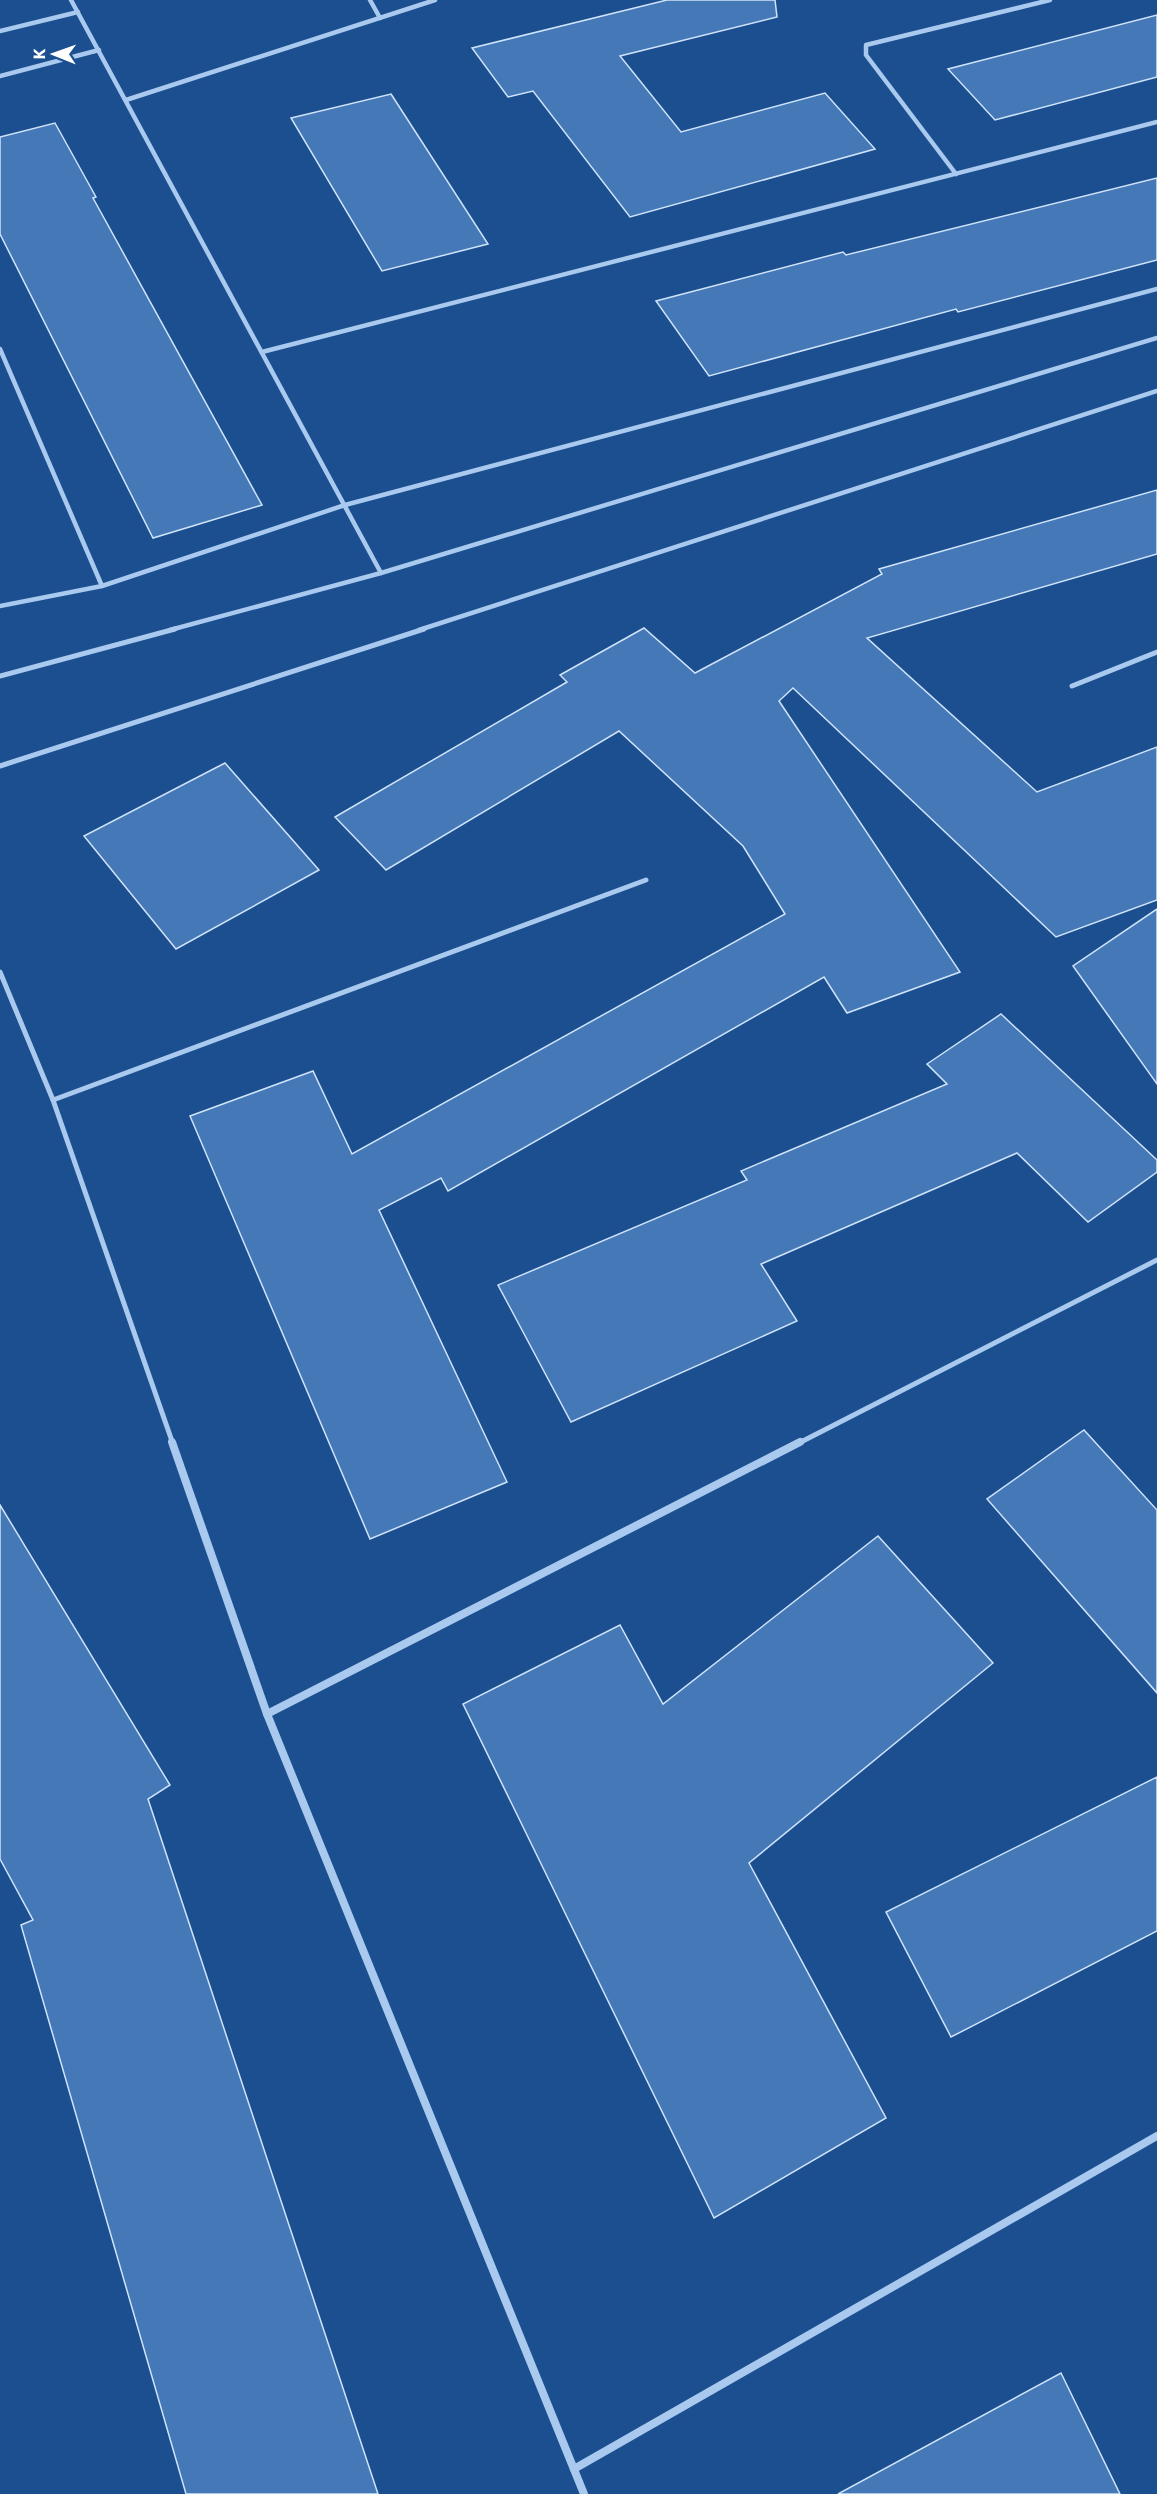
<svg xmlns="http://www.w3.org/2000/svg" width="1157" height="2494" font-family="Commissioner,sans-serif">
	<rect width="100%" height="100%" fill="#1b4f8f"/>
	<g fill="#4478b7" stroke="#cfe3fa" stroke-width="1.5">
		<path d="M667,0H775L777,17L620,56L681,132L825,93L875,149L630,217L533,91L508,97L472,48Z"/>
		<path d="M1157,15V77L995,120L948,69Z"/>
		<path d="M391,94L488,244L382,271L291,118Z"/>
		<path d="M55,123L96,197L93,198L262,505L153,538L0,234V137Z"/>
		<path d="M1157,178V260L958,312L956,309L709,376L656,301L843,252L846,255Z"/>
		<path d="M1157,490V554L867,638L1037,792L1157,747V900L1056,937L793,688L779,701L960,972L847,1013L824,977L448,1191L441,1178L379,1210L507,1482L370,1539L190,1116L313,1071L352,1154L785,914L743,846L619,731L386,870L335,817L567,682L560,675L644,628L695,673L882,574L879,569Z"/>
		<path d="M225,763L319,870L176,949L84,836Z"/>
		<path d="M1157,909V1084L1073,966Z"/>
		<path d="M1001,1014L1157,1160V1172L1088,1222L1017,1153L761,1264L797,1321L571,1422L498,1285L747,1180L741,1171L947,1084L927,1064Z"/>
		<path d="M1084,1430L1157,1510V1693L987,1499Z"/>
		<path d="M0,1505L170,1785L148,1799L378,2494H186L21,1925L33,1920L0,1859Z"/>
		<path d="M878,1536L993,1663L749,1863L886,2118L714,2218L463,1704L620,1625L663,1704Z"/>
		<path d="M1157,1777V1931L951,2037L886,1912Z"/>
		<path d="M1061,2373L1120,2494H838Z"/>
	</g>
	<g fill="none" stroke-linecap="round" stroke-linejoin="round">
		<g stroke="#a9c9ee" stroke-width="4.5">
			<path d="M71,0L381,573"/>
			<path d="M370,0L380,18"/>
			<path d="M0,31L78,12"/>
			<path d="M0,76L99,50"/>
			<path d="M126,100L435,0"/>
			<path d="M956,174L866,55V45L1050,0"/>
			<path d="M0,349L102,586"/>
			<path d="M262,352L1157,122"/>
			<path d="M0,606L102,586L345,505L1157,289"/>
			<path d="M170,630L381,573L1157,338"/>
			<path d="M419,630L1157,391"/>
		</g>
		<g stroke="#a9c9ee" stroke-width="5">
			<path d="M0,676L175,629"/>
			<path d="M1072,686L1157,652"/>
			<path d="M0,766L424,629"/>
			<path d="M0,972L53,1100L173,1444"/>
			<path d="M53,1100L646,880"/>
			<path d="M797,1444L1157,1260"/>
		</g>
		<g stroke="#a9c9ee" stroke-width="8">
			<path d="M172,1442L267,1714L584,2494"/>
			<path d="M267,1714L800,1442"/>
			<path d="M574,2469L1157,2136"/>
		</g>
	</g>
	<g transform="translate(54 54) rotate(271)" stroke="#1b4f8f" stroke-width="4.5" paint-order="stroke">
	<path d="M0-4.5L10 22L0 15L-10 22Z" fill="#ffffff"/>
	<text y="-9" font-size="16" font-weight="bold" text-anchor="middle" fill="#ffffff">K</text>
	</g>
</svg>
